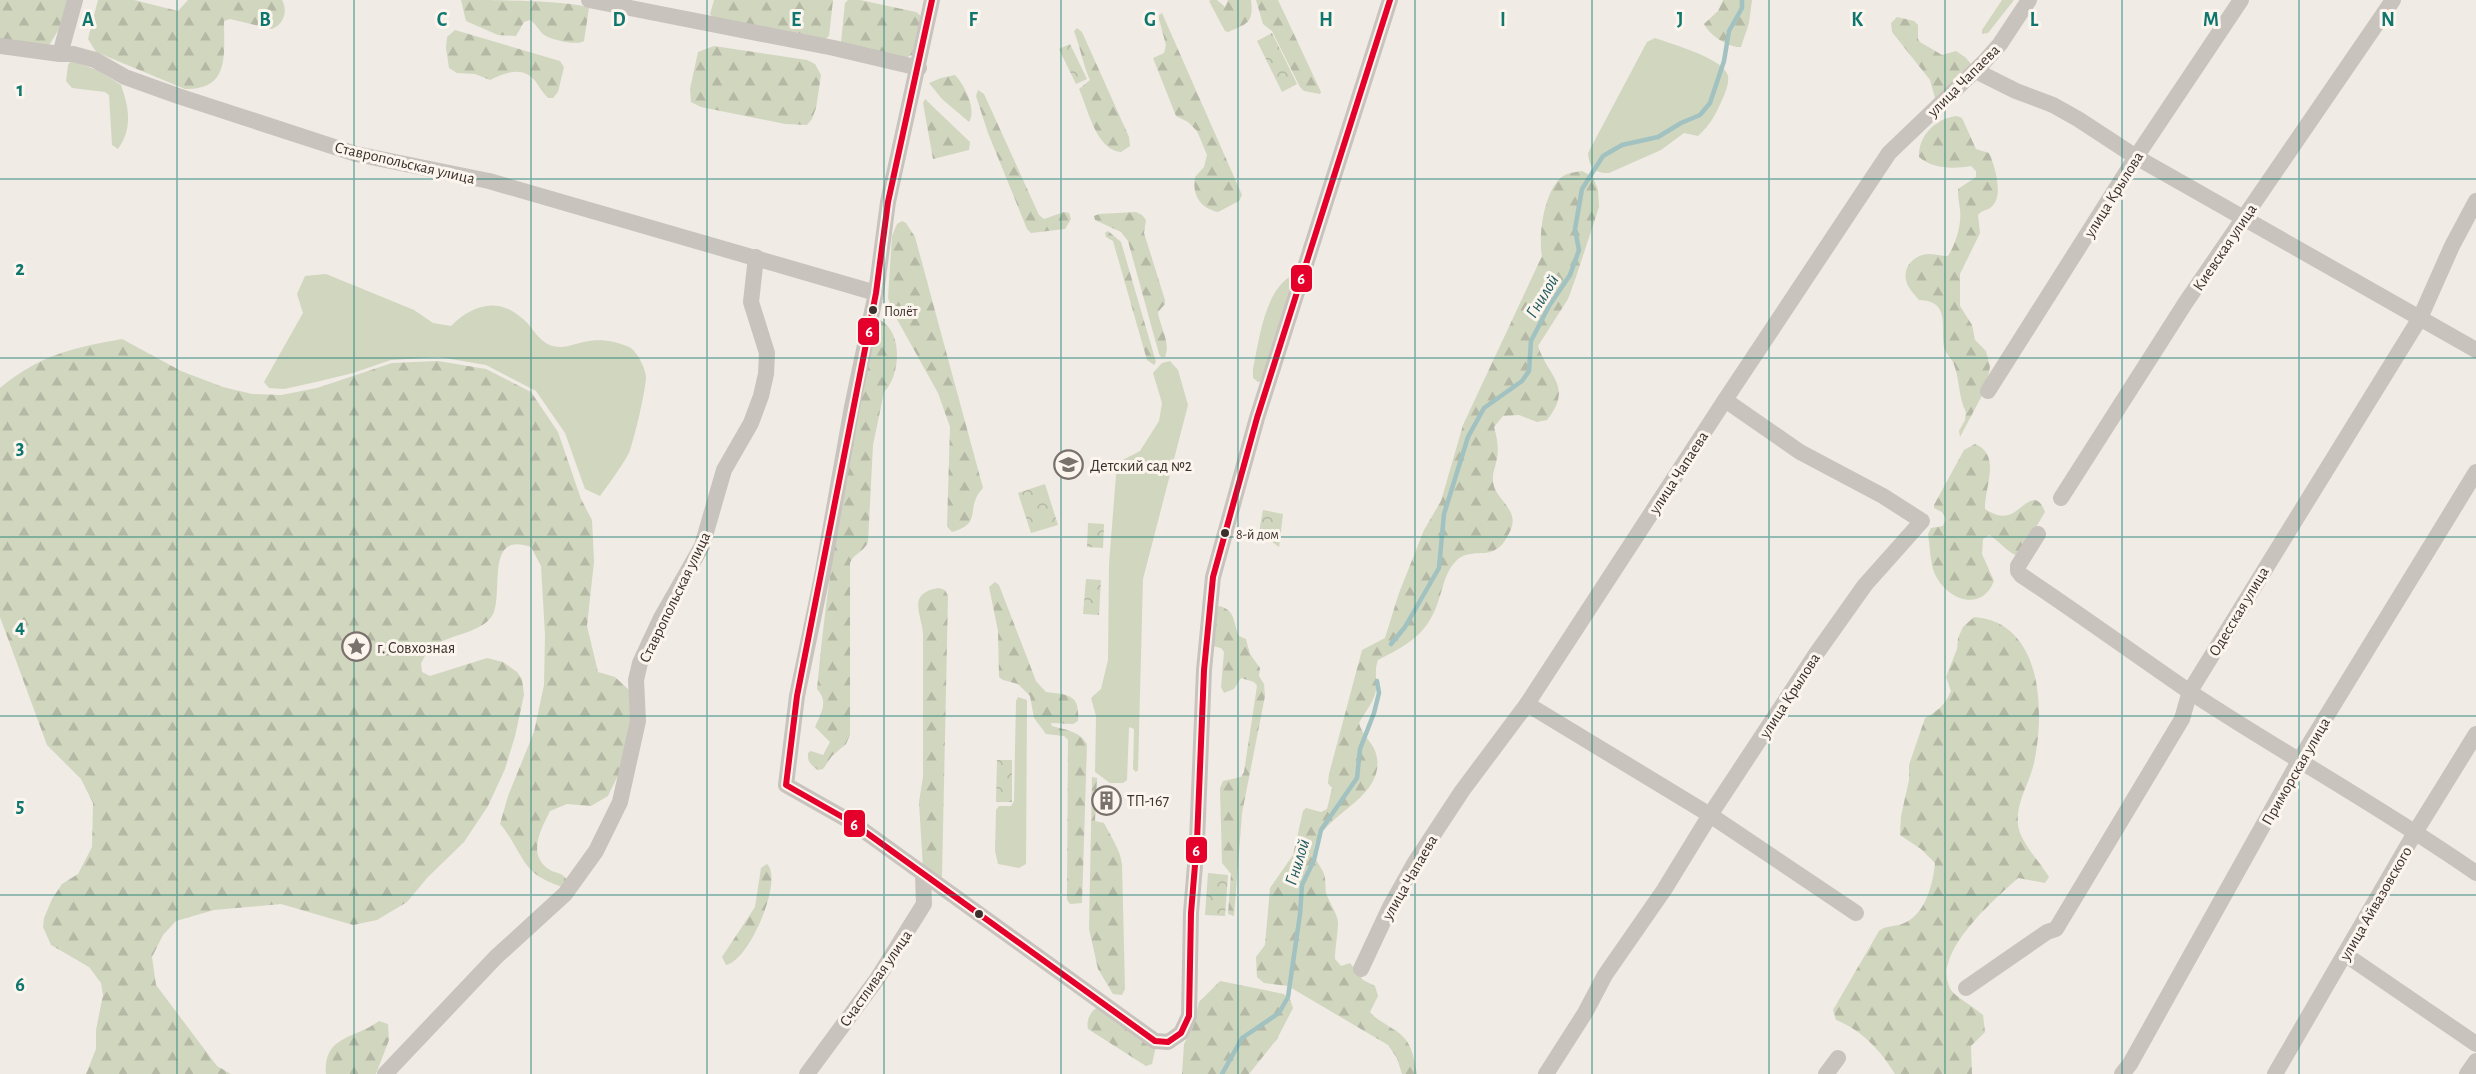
<svg xmlns="http://www.w3.org/2000/svg" width="2476" height="1074" font-family="'Alegreya Sans',sans-serif">
	<defs>
		<pattern id="forest-firs" width="22" height="20" patternUnits="userSpaceOnUse" patternTransform="scale(1.5)"><rect width="22" height="20" fill="#d1d6bf"/><path d="M5 1l3.5 6h-7zM16 11l3.5 6h-7z" fill="#b4b8a4"/></pattern>
		<pattern id="park-crowns" width="20" height="18" patternUnits="userSpaceOnUse" patternTransform="scale(1.5)"><rect width="20" height="18" fill="#d1d6bf"/><path d="M2 6a3 3 0 1 1 6 0M12 15a3 3 0 1 1 6 0" fill="none" stroke="#b4b8a4"/></pattern>
	</defs>
	<rect width="100%" height="100%" fill="#f0ebe5"/>
	<g fill="#d1d6bf">
		<path d="M2002,0H2014L1988,33L1982,34V30Z"/>
		<path d="M1655,38C1671,44 1724,58 1728,76C1729,83 1726,91 1723,98C1715,115 1712,123 1698,136L1684,133L1661,150L1609,173C1595,174 1589,167 1588,153L1647,42Z"/>
		<path d="M71,61L97,70L121,85C129,108 133,128 118,149L112,145L109,95L105,92L72,88L66,81L68,65Z"/>
		<path d="M326,274L414,310L433,323L451,326C472,305 498,296 523,319C534,328 538,342 553,346C565,349 573,344 584,342C599,338 615,341 629,347C637,351 646,369 646,378C645,393 635,436 630,450C628,458 606,488 600,496L585,489L565,433L536,391L486,365L439,357L391,360L353,373L316,382L284,389L269,388L264,382L303,313L297,294L305,276Z"/>
		<path d="M1291,276L1296,279L1262,381L1258,382L1253,378V369C1259,341 1264,292 1291,276Z"/>
		<path d="M1170,361L1178,370L1188,405L1143,579L1138,770L1136,772L1133,769L1134,729L1129,727L1127,780L1123,783H1110L1095,772L1096,716L1091,698L1101,689L1108,660L1109,564L1117,463L1140,451L1159,421L1162,403L1153,373L1162,363Z"/>
		<path d="M1018,697L1027,700L1026,864L1019,868L998,864L995,851L996,810L999,806H1011L1014,801L1016,701Z"/>
	</g>
	<g fill="url(#forest-firs)">
		<path d="M0,0H67L59,29L48,47L0,42Z"/>
		<path d="M98,0H134L178,11L188,0H282C288,11 284,24 272,29L230,19L224,21C224,55 230,90 185,89L96,52L88,39Z"/>
		<path d="M461,0C486,0 574,0 589,8L584,41C577,46 550,40 543,34C538,29 536,24 530,20L524,22L516,36L498,35L466,21Z"/>
		<path d="M714,0H833L829,36L824,40L714,18L710,14Z"/>
		<path d="M848,0H860L916,12L921,16L912,55L905,58L841,42L845,3Z"/>
		<path d="M1211,0H1217L1225,7L1228,0H1251C1254,23 1247,24 1228,32L1225,31L1209,1Z"/>
		<path d="M1256,0H1278L1321,92L1320,94L1304,91L1300,87L1272,31L1263,24Z"/>
		<path d="M1723,0H1752L1749,23L1741,47C1729,48 1709,35 1704,24L1718,11Z"/>
		<path d="M1162,13L1242,195L1239,201L1218,212C1200,208 1192,195 1195,177L1204,167L1207,155L1197,131L1188,122L1176,116L1153,58L1164,53L1166,45L1159,19V15Z"/>
		<path d="M1897,17L1914,21L1918,25V39L1920,42L1942,55L1956,51L1965,57L1972,65L1941,99L1935,98L1930,80L1892,32L1891,23Z"/>
		<path d="M1077,28L1082,32L1129,137L1130,146L1121,152C1096,150 1088,109 1079,89L1090,80C1083,65 1081,50 1075,34L1074,31Z"/>
		<path d="M455,30L560,61L564,67L558,92L553,98H548C543,93 540,88 536,82C523,65 505,73 490,80L475,74L457,73L449,68L446,48L447,37Z"/>
		<path d="M714,46L807,60L815,64L821,75L816,108L812,119L807,125L785,124L701,107L691,102L690,89L698,52Z"/>
		<path d="M955,75C964,84 977,110 969,122L942,99L929,83L941,78Z"/>
		<path d="M978,90L984,94L1039,215L1044,219L1064,212L1069,213L1071,219L1065,229L1031,233L1027,229L988,133L976,96Z"/>
		<path d="M925,99L970,142L969,150L933,159L923,103Z"/>
		<path d="M1957,116L1962,118L1976,149L1989,153C1995,166 2005,198 1990,208C1985,211 1982,210 1978,215L1980,233L1960,274V306L1972,325L1975,340L1986,351L1990,367L1986,388L1960,437L1959,431L1965,420L1966,412C1958,397 1960,378 1953,362C1951,358 1947,355 1945,350C1939,330 1953,301 1919,300C1914,294 1907,287 1906,280C1903,266 1915,255 1928,254C1935,254 1941,256 1948,256C1956,244 1962,223 1960,209C1959,202 1958,197 1958,189L1976,177V171L1971,166C1953,169 1933,169 1919,157C1918,136 1936,118 1957,116Z"/>
		<path d="M1582,171L1593,177L1598,190L1599,207L1576,277L1568,299L1538,346C1548,377 1574,386 1547,420L1537,422L1519,415L1503,416L1494,427C1497,437 1499,448 1497,458C1495,470 1490,477 1495,489C1501,502 1518,512 1511,529C1495,568 1475,543 1456,561C1445,572 1443,588 1438,602C1427,635 1407,645 1378,660C1374,671 1377,678 1376,689C1375,701 1364,713 1359,723C1363,738 1375,743 1377,758C1383,798 1325,814 1315,845C1311,859 1320,863 1324,874C1326,880 1325,887 1326,893C1329,902 1337,913 1338,922C1338,935 1335,946 1335,959L1341,966L1350,963L1363,980L1375,986L1378,996L1370,1012C1376,1020 1385,1023 1393,1029C1412,1040 1413,1054 1417,1074H1402L1397,1058L1388,1045L1288,986L1264,983L1257,977L1256,957L1265,945L1270,888L1293,855L1303,811L1306,808L1321,812L1327,809L1332,788L1328,783L1329,774L1362,650L1385,638L1399,593L1424,530L1441,501L1463,425L1542,256C1538,235 1544,190 1563,176C1568,173 1576,172 1582,171Z"/>
		<path d="M1136,212L1142,215L1146,220L1144,233L1165,300V304L1158,312C1160,328 1171,342 1165,357H1161L1159,354L1128,241L1121,232L1095,220L1094,216L1099,214Z"/>
		<path d="M902,221L906,223L915,237L983,488C964,508 984,523 952,532L947,526L950,427L938,393L893,312L888,298L892,236L897,224Z"/>
		<path d="M1108,231L1121,242L1156,362L1154,365L1147,360L1113,241L1106,237L1105,233Z"/>
		<path d="M880,320C904,333 900,376 884,392L873,445L868,542C864,552 853,554 850,563V735L846,744L832,756L823,769L818,770C811,765 807,762 808,753L811,751L823,755L830,742L815,727C821,713 829,702 817,689C828,565 850,443 878,321Z"/>
		<path d="M122,339L181,371L223,387L252,394L281,395L317,388L392,363L438,361L486,369L531,392L558,432L581,499L592,520L594,562L587,626L598,672L615,677L630,691L631,728L621,769L608,796L591,806L567,804L550,811C542,828 527,852 547,868C554,874 562,871 567,880L563,887C553,884 541,879 533,872C521,861 513,838 500,824L508,796L534,732L544,685L545,635L541,566L531,547C483,530 505,595 492,616C480,635 443,634 428,651C425,655 423,660 421,663L422,672L430,676L487,658L503,662L517,672L522,679L524,695L515,736L505,769L488,806L464,842L427,878L407,902L377,920L353,925L281,904L214,910L176,921L163,935L152,957L156,985L217,1066L231,1074H86L96,1049V1030L103,995L101,983L89,967L51,945L43,927L44,918L52,899L62,884L78,874L92,847L93,803L81,779L47,745L0,617V388C40,355 72,348 122,339Z"/>
		<path d="M1975,444C2002,455 1984,488 1985,509C1993,514 1999,517 2008,515C2021,513 2035,485 2045,512L2019,556C2008,554 2000,541 1989,535L1983,539L1982,554L1994,581C1981,614 1945,599 1934,572C1930,561 1930,546 1928,534L1931,528L1943,526L1946,519L1942,512L1934,508V505L1964,450Z"/>
		<path d="M995,582L999,585L1036,681L1046,692C1069,695 1080,694 1078,721L1073,724L1051,723L1052,726C1066,730 1079,731 1087,744L1082,903L1070,904L1067,900L1068,740L1064,736L1046,734L1034,718L1030,696L1018,684L1003,680L999,677L998,631L989,587Z"/>
		<path d="M939,588L945,590L948,596L942,876L939,880L923,869L919,802L923,777V634C922,614 906,593 939,588Z"/>
		<path d="M1219,606C1236,610 1233,623 1239,636L1246,639L1250,654L1260,668L1259,676L1264,684L1265,696L1242,813L1234,916L1228,914L1231,874L1222,863L1220,788L1223,781L1241,777L1244,772L1257,686L1254,682L1241,678L1234,689L1224,693L1221,687L1224,652L1221,648L1212,646L1214,609Z"/>
		<path d="M1974,617C2043,622 2045,712 2034,763C2029,785 2016,801 2018,825C2020,842 2040,862 2049,877L2045,883L2018,878C1995,899 1929,955 1951,990C1955,996 1975,1008 1983,1015L1985,1032L1971,1046L1972,1074H1895C1881,1051 1862,1030 1836,1020L1833,1010L1879,931C1887,925 1893,927 1902,924C1925,916 1933,885 1935,863L1921,849L1900,835L1901,816L1909,780V765L1925,718C1938,711 1945,705 1951,691L1946,677L1957,649L1958,638L1963,627Z"/>
		<path d="M1092,777L1097,778L1095,821L1104,823C1111,837 1120,849 1122,864L1125,989L1122,995L1113,994L1098,969L1089,929Z"/>
		<path d="M767,864C784,879 749,962 726,965L722,957L755,907L761,868Z"/>
		<path d="M1220,981L1284,994L1290,999L1293,1008L1277,1039L1249,1074H1182L1184,1044L1193,1027L1199,1002Z"/>
		<path d="M1098,1007L1156,1046L1152,1064L1146,1066L1088,1029C1086,1021 1090,1011 1098,1007Z"/>
		<path d="M379,1021L388,1024L389,1040L376,1074H326C324,1035 353,1040 379,1021Z"/>
	</g>
	<g fill="url(#park-crowns)">
		<path d="M1272,33L1297,84L1282,92L1257,41Z"/>
		<path d="M1070,44L1087,79L1076,84L1059,49Z"/>
		<path d="M1045,484L1058,525L1031,533L1018,493Z"/>
		<path d="M1263,510L1283,514L1279,547L1259,532Z"/>
		<path d="M1088,523L1104,524L1103,548L1087,547Z"/>
		<path d="M1086,579L1101,580L1099,615L1083,614Z"/>
		<path d="M997,760H1012V802H996Z"/>
		<path d="M1208,873L1228,875L1225,916L1205,915Z"/>
	</g>
	<g fill="none" stroke-linecap="round" stroke-linejoin="round">
		<g stroke="#a1c2c1" stroke-width="4.5">
			<path d="M1391,644L1405,627L1439,568L1444,514L1468,437L1484,408L1522,381L1529,371L1531,341L1549,306L1570,275L1579,250L1575,229L1582,189L1603,156L1622,145L1658,137L1681,123L1700,115L1710,103L1724,61L1729,31L1742,8V0"/>
			<path d="M1222,1074L1242,1038L1279,1013L1288,997L1300,914L1302,885L1314,860L1321,830L1357,778L1360,749L1374,713L1379,693L1377,681"/>
		</g>
		<g stroke="#c9c3be" stroke-width="16">
			<path d="M589,0L834,48L919,68"/>
			<path d="M932,0L888,202L876,293L852,407L822,576L797,696L786,785L853,823L1155,1041L1168,1042L1181,1033L1189,1016L1191,913L1197,841L1204,670L1213,577L1257,418L1390,0"/>
			<path d="M0,46L60,54H73L95,60L125,77L178,96L356,154L489,181L876,293"/>
			<path d="M60,54L75,0"/>
			<path d="M1976,71L2016,91L2053,105L2078,119L2136,157L2476,350"/>
			<path d="M1988,391L2136,157L2241,0"/>
			<path d="M2061,498L2186,302L2393,0"/>
			<path d="M2038,534L2018,566V571L2021,575C2078,613 2133,653 2190,692C2284,754 2383,808 2476,873"/>
			<path d="M1527,704L1710,815L1856,913"/>
			<path d="M2346,955L2476,1044"/>
			<path d="M1361,969L1390,907L1414,864L1462,791L1527,704L1725,400L1889,153L1984,62L2000,44L2029,0"/>
			<path d="M1966,988L2047,932L2056,929L2182,719L2190,691L2420,318L2452,246L2476,201"/>
			<path d="M385,1074L496,957L565,894L596,851L620,802L638,721L636,680L640,663L661,618L702,546L724,470L751,423L761,396L766,374L767,353L751,302L756,257"/>
			<path d="M807,1074L877,979L924,904L923,875"/>
			<path d="M1546,1074L1585,1013L1605,975L1664,890L1710,815L1816,654L1865,585L1922,521L1883,496L1800,452L1725,400"/>
			<path d="M1826,1074L1838,1058"/>
			<path d="M2122,1074L2130,1064L2299,761L2476,472"/>
			<path d="M2275,1074L2416,831L2476,734"/>
			<path d="M2467,1074L2476,1061"/>
		</g>
		<defs>
			<path id="bus-1" d="M932,0L888,202L876,293L797,696L786,785L853,823L1155,1041L1168,1042L1181,1033L1189,1016L1191,913L1197,841L1204,670L1213,577L1257,418L1390,0"/>
		</defs>
		<use href="#bus-1" stroke="#fbf5ee" stroke-width="10"/>
		<use href="#bus-1" stroke="#e4002b" stroke-width="6"/>
	</g>
	<path fill="none" stroke="#0f766e" stroke-width="1.5" stroke-opacity="0.55" d="M177,0V1074M354,0V1074M531,0V1074M707,0V1074M884,0V1074M1061,0V1074M1238,0V1074M1415,0V1074M1592,0V1074M1769,0V1074M1945,0V1074M2122,0V1074M2299,0V1074M0,179H2476M0,358H2476M0,537H2476M0,716H2476M0,895H2476"/>
	<defs>
		<symbol id="school-ring" viewBox="-11 -11 22 22"><circle r="9.5" fill="#fbf5ee" stroke="#7a716c" stroke-width="1.5"/><path d="M0-5L7-2L0 1L-7-2ZM-4 1L0 2.5L4 1V4Q0 6-4 4Z" fill="#7a716c"/></symbol>
		<symbol id="sight-ring" viewBox="-11 -11 22 22"><circle r="9.5" fill="#fbf5ee" stroke="#7a716c" stroke-width="1.5"/><path d="M0-6L1.8-2.2L6-1.7L2.9 1.2L3.7 5.4L0 3.3L-3.7 5.4L-2.9 1.2L-6-1.7L-1.8-2.2Z" fill="#7a716c"/></symbol>
		<symbol id="building-ring" viewBox="-11 -11 22 22"><circle r="9.5" fill="#fbf5ee" stroke="#7a716c" stroke-width="1.5"/><path d="M-4-6H4V6H1V3H-1V6H-4ZM-2.5-4.3h1.7v1.8h-1.7ZM.8-4.3h1.7v1.8H.8ZM-2.5-1h1.7V.8h-1.7ZM.8-1h1.7V.8H.8Z" fill="#7a716c"/></symbol>
	</defs>
	<g fill-rule="evenodd">
		<use href="#school-ring" x="1052" y="448" width="33" height="33"/>
		<use href="#sight-ring" x="340" y="630" width="33" height="33"/>
		<use href="#building-ring" x="1090" y="784" width="33" height="33"/>
	</g>
	<g fill="#3b302b" stroke="#fbf5ee" stroke-width="2">
		<circle cx="873" cy="310" r="5"/>
		<circle cx="1225" cy="533" r="5"/>
		<circle cx="979" cy="914" r="5"/>
	</g>
	<g text-anchor="middle" stroke-width="6" stroke-linejoin="round" paint-order="stroke">
		<g font-size="14" fill="#3b302b" stroke="#fbf5ee" text-anchor="start">
			<text x="884" y="316">Полёт</text>
			<text x="1236" y="539">8-й дом</text>
		</g>
		<g font-size="16" fill="#3b302b" stroke="#fbf5ee">
			<text transform="translate(1963 80) rotate(-45)" y="6">улица Чапаева</text>
			<text transform="translate(405 162) rotate(13)" y="6">Ставропольская улица</text>
			<text transform="translate(2113 194) rotate(-58)" y="6">улица Крылова</text>
			<text transform="translate(2224 247) rotate(-56)" y="6">Киевская улица</text>
			<text transform="translate(1678 472) rotate(-57)" y="6">улица Чапаева</text>
			<text transform="translate(674 597) rotate(-64)" y="6">Ставропольская улица</text>
			<text transform="translate(2238 611) rotate(-59)" y="6">Одесская улица</text>
			<text transform="translate(1789 695) rotate(-57)" y="6">улица Крылова</text>
			<text transform="translate(2295 771) rotate(-60)" y="6">Приморская улица</text>
			<text transform="translate(1409 877) rotate(-60)" y="6">улица Чапаева</text>
			<text transform="translate(2375 903) rotate(-60)" y="6">улица Айвазовского</text>
			<text transform="translate(875 978) rotate(-55)" y="6">Счастливая улица</text>
		</g>
		<g font-size="16" fill="#3b302b" stroke="#fbf5ee" text-anchor="start">
			<text x="1090" y="471">Детский сад №2</text>
			<text x="377" y="653">г. Совхозная</text>
			<text x="1127" y="806">ТП-167</text>
		</g>
		<g font-size="18" font-style="italic" fill="#1f5a5e" stroke="#fbf5ee">
			<text transform="translate(1542 296) rotate(-59)" y="6">Гнилой</text>
			<text transform="translate(1297 862) rotate(-73)" y="6">Гнилой</text>
		</g>
	</g>
	<g font-size="20" text-anchor="middle" font-weight="bold" fill="#0f766e" stroke="#fbf5ee" stroke-width="6" stroke-linejoin="round" paint-order="stroke">
		<text x="88" y="26">A</text>
		<text x="265" y="26">B</text>
		<text x="442" y="26">C</text>
		<text x="619" y="26">D</text>
		<text x="796" y="26">E</text>
		<text x="973" y="26">F</text>
		<text x="1150" y="26">G</text>
		<text x="1326" y="26">H</text>
		<text x="1503" y="26">I</text>
		<text x="1680" y="26">J</text>
		<text x="1857" y="26">K</text>
		<text x="2034" y="26">L</text>
		<text x="2211" y="26">M</text>
		<text x="2388" y="26">N</text>
		<text x="20" y="96">1</text>
		<text x="20" y="275">2</text>
		<text x="20" y="454">3</text>
		<text x="20" y="633">4</text>
		<text x="20" y="812">5</text>
		<text x="20" y="991">6</text>
	</g>
	<g stroke="#fbf5ee" stroke-width="2">
		<rect x="1290" y="264" width="23" height="29" rx="6" fill="#e4002b"/>
		<rect x="857" y="317" width="23" height="29" rx="6" fill="#e4002b"/>
		<rect x="843" y="809" width="23" height="29" rx="6" fill="#e4002b"/>
		<rect x="1185" y="836" width="23" height="28" rx="6" fill="#e4002b"/>
	</g>
	<g font-size="16" text-anchor="middle" font-weight="bold" fill="#fff">
		<text x="1301" y="284">6</text>
		<text x="869" y="337">6</text>
		<text x="854" y="830">6</text>
		<text x="1196" y="856">6</text>
	</g>
</svg>
